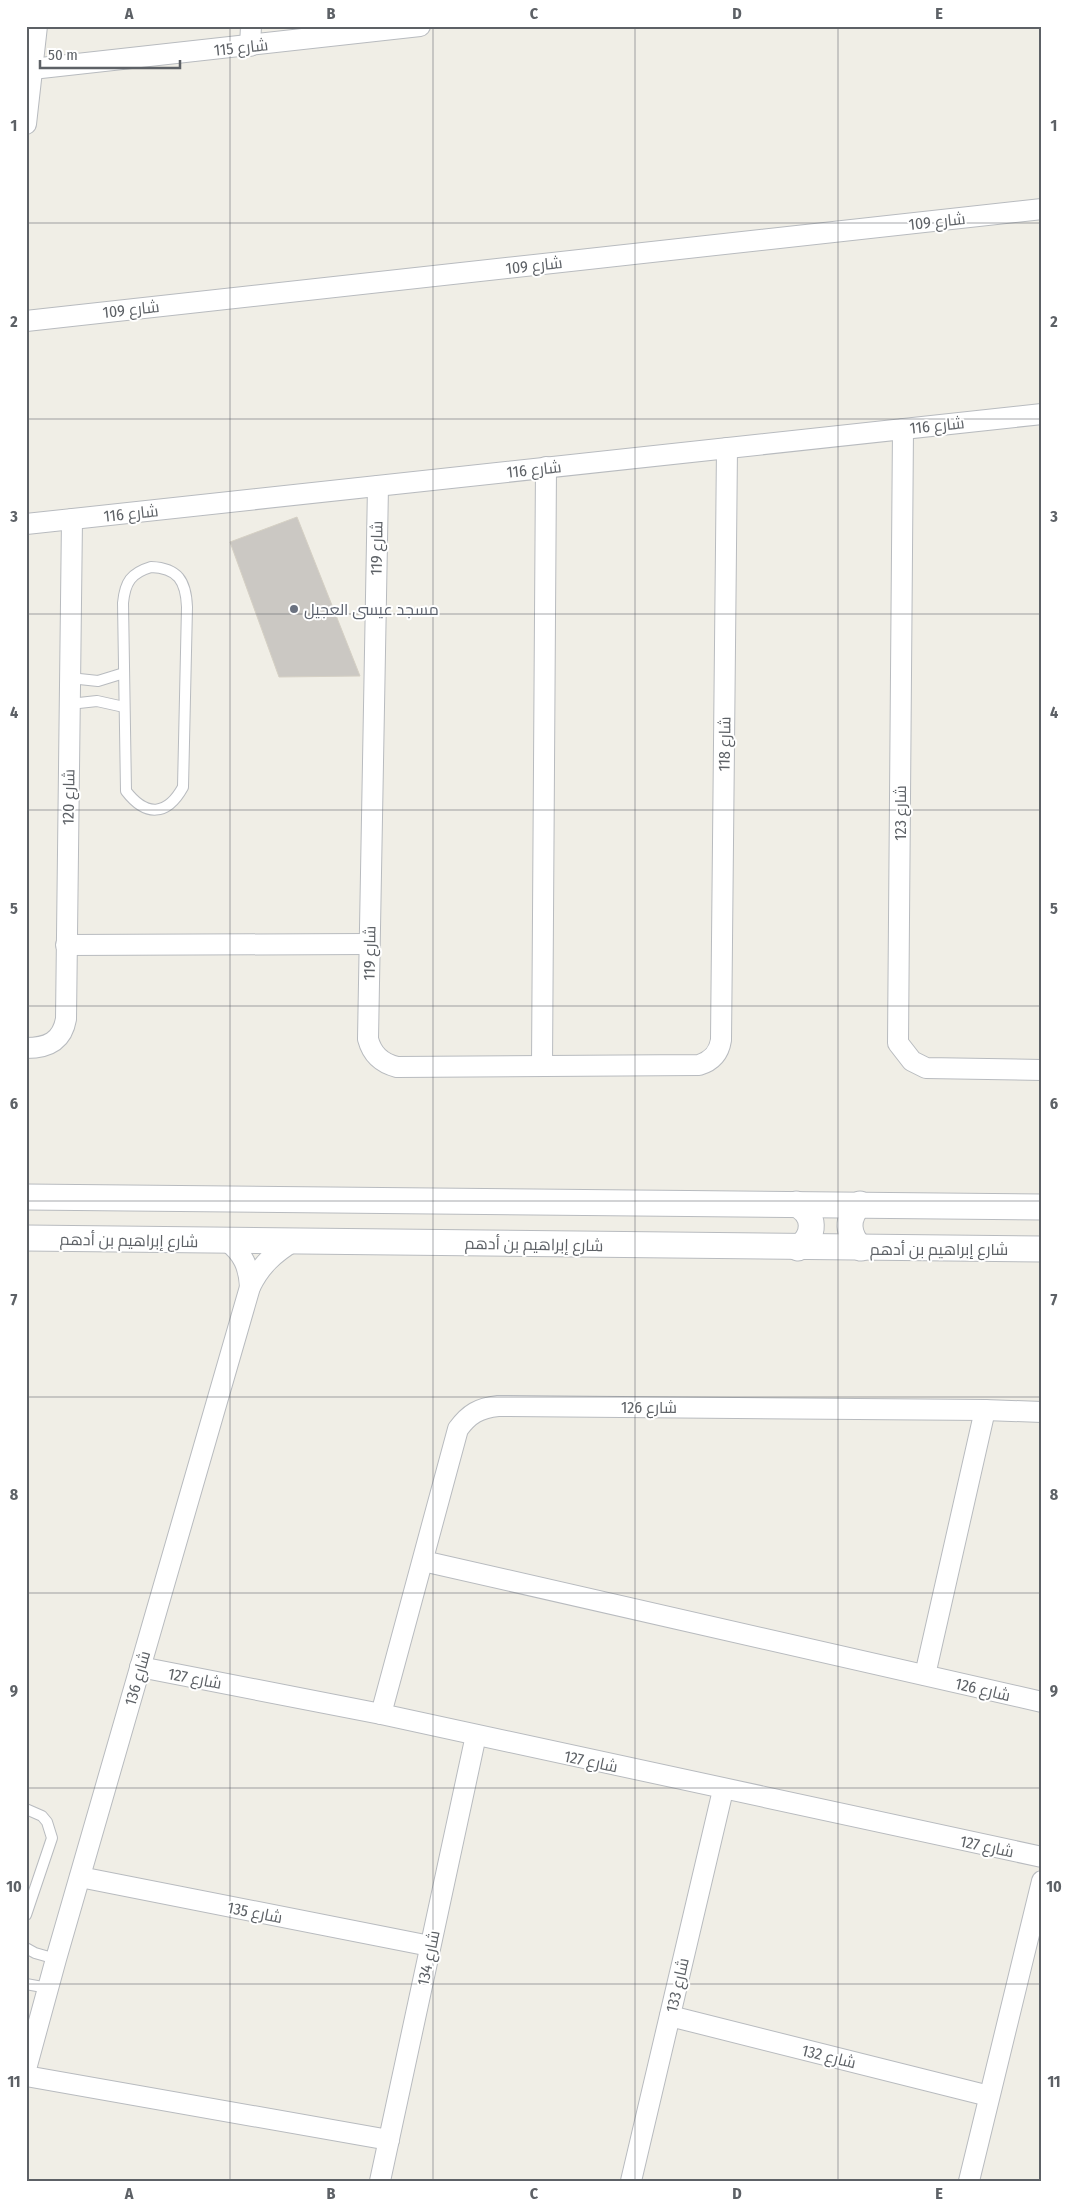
<svg xmlns="http://www.w3.org/2000/svg" width="1068" height="2207" font-family="'Fira Sans Condensed',Cairo,sans-serif">
	<rect width="100%" height="100%" fill="#f0eee6"/>
	<path fill="#cbc8c3" stroke="#d5d0c4" d="M297,517L360,676L279,677L230,542Z"/>
	<g fill="none" stroke-linecap="round" stroke-linejoin="round">
		<defs>
			<g id="service">
				<path d="M151,567C178,568 186,581 187,607L183,787C167,816 146,817 126,791L123,603C125,582 131,573 151,567Z"/>
				<path d="M70,678L98,681L124,673"/>
				<path d="M70,704L97,701L124,707"/>
				<path d="M26,1809L42,1816L47,1822L52,1838L26,1915"/>
				<path d="M26,1948L35,1953L56,1959"/>
				<path d="M26,1984L48,1988"/>
			</g>
			<g id="minor">
				<path d="M250,46L251,26"/>
				<path d="M32,69L420,26"/>
				<path d="M26,124L37,26"/>
				<path d="M26,321L1042,209"/>
				<path d="M903,429L898,1043L912,1061L926,1068L1042,1070"/>
				<path d="M378,486L368,1039C372,1054 381,1063 397,1067L699,1065C712,1061 719,1053 721,1040L727,448"/>
				<path d="M26,524L1042,414"/>
				<path d="M66,945L369,944"/>
				<path d="M26,1048C47,1048 62,1042 66,1019L72,519"/>
				<path d="M542,1066L546,467"/>
				<path d="M227,1241C243,1253 249,1267 250,1287"/>
				<path d="M423,1561L1042,1702"/>
				<path d="M140,1667L381,1714L1042,1857"/>
				<path d="M925,1675L985,1410"/>
				<path d="M381,1714L458,1429C469,1414 479,1408 498,1406L985,1410L1042,1412"/>
				<path d="M80,1877L430,1946"/>
				<path d="M670,2016L989,2096"/>
				<path d="M26,2069L56,1959L250,1287C260,1266 274,1253 294,1241"/>
				<path d="M26,2076L389,2140"/>
				<path d="M380,2181L476,1735"/>
				<path d="M631,2181L723,1790"/>
				<path d="M969,2181L1042,1881"/>
			</g>
			<g id="tertiary">
				<path d="M26,1197L1042,1207"/>
				<path d="M796,1204C816,1214 816,1236 798,1248"/>
				<path d="M860,1204C846,1218 847,1235 861,1248"/>
				<path d="M26,1238L1042,1249"/>
			</g>
		</defs>
		<use href="#service" stroke="#b8bbbf" stroke-width="12"/>
		<use href="#minor" stroke="#b8bbbf" stroke-width="22"/>
		<use href="#tertiary" stroke="#b8bbbf" stroke-width="27"/>
		<use href="#service" stroke="#fff" stroke-width="10"/>
		<use href="#minor" stroke="#fff" stroke-width="20"/>
		<use href="#tertiary" stroke="#fff" stroke-width="25"/>
	</g>
	<path fill="none" stroke="#5d6166" stroke-width="1" stroke-opacity="0.55" d="M230,26V2181M433,26V2181M635,26V2181M838,26V2181M26,223H1042M26,419H1042M26,614H1042M26,810H1042M26,1006H1042M26,1201H1042M26,1397H1042M26,1593H1042M26,1788H1042M26,1984H1042"/>
	<circle fill="#6b7280" stroke="#fff" stroke-width="2" cx="294" cy="609" r="5"/>
	<g text-anchor="middle" stroke-width="4" stroke-linejoin="round" paint-order="stroke">
		<g font-size="16" fill="#5d6166" stroke="#fff">
			<text transform="translate(241 47) rotate(-6)" y="6">شارع 115</text>
			<text transform="translate(937 221) rotate(-6)" y="6">شارع 109</text>
			<text transform="translate(534 265) rotate(-6)" y="6">شارع 109</text>
			<text transform="translate(131 309) rotate(-6)" y="6">شارع 109</text>
			<text transform="translate(937 425) rotate(-6)" y="6">شارع 116</text>
			<text transform="translate(534 469) rotate(-6)" y="6">شارع 116</text>
			<text transform="translate(131 513) rotate(-6)" y="6">شارع 116</text>
			<text transform="translate(376 548) rotate(-89)" y="6">شارع 119</text>
			<text transform="translate(724 744) rotate(-89)" y="6">شارع 118</text>
			<text transform="translate(68 797) rotate(-89)" y="6">شارع 120</text>
			<text transform="translate(900 813) rotate(-90)" y="6">شارع 123</text>
			<text transform="translate(369 953) rotate(-89)" y="6">شارع 119</text>
			<text transform="translate(129 1240) rotate(1)" y="6">شارع إبراهيم بن أدهم</text>
			<text transform="translate(534 1244) rotate(1)" y="6">شارع إبراهيم بن أدهم</text>
			<text x="939" y="1255">شارع إبراهيم بن أدهم</text>
			<text x="649" y="1413">شارع 126</text>
			<text transform="translate(137 1678) rotate(-74)" y="6">شارع 136</text>
			<text transform="translate(195 1678) rotate(11)" y="6">شارع 127</text>
			<text transform="translate(983 1689) rotate(13)" y="6">شارع 126</text>
			<text transform="translate(591 1761) rotate(12)" y="6">شارع 127</text>
			<text transform="translate(987 1846) rotate(12)" y="6">شارع 127</text>
			<text transform="translate(255 1912) rotate(11)" y="6">شارع 135</text>
			<text transform="translate(428 1958) rotate(-78)" y="6">شارع 134</text>
			<text transform="translate(677 1985) rotate(-77)" y="6">شارع 133</text>
			<text transform="translate(829 2056) rotate(14)" y="6">شارع 132</text>
		</g>
		<g font-size="16" fill="#5b616d" stroke="#fff" text-anchor="start">
			<text x="304" y="615">مسجد عيسى العجيل</text>
		</g>
	</g>
	<rect width="1068" height="2207" fill="none" stroke="#ffffff" stroke-width="55"/>
	<path d="M40 60v8h140v-8" fill="none" stroke="#5d6166" stroke-width="2.5"/>
	<text x="48" y="60" font-size="15" fill="#5d6166" stroke="#ffffff" stroke-width="4" paint-order="stroke">50 m</text>
	<rect x="28" y="28" width="1012" height="2152" fill="none" stroke="#5d6166" stroke-width="2"/>
	<g font-size="16" text-anchor="middle" font-weight="bold" fill="#5d6166">
		<text x="129" y="19">A</text>
		<text x="331" y="19">B</text>
		<text x="534" y="19">C</text>
		<text x="737" y="19">D</text>
		<text x="939" y="19">E</text>
		<text x="14" y="131">1</text>
		<text x="1054" y="131">1</text>
		<text x="14" y="327">2</text>
		<text x="1054" y="327">2</text>
		<text x="14" y="522">3</text>
		<text x="1054" y="522">3</text>
		<text x="14" y="718">4</text>
		<text x="1054" y="718">4</text>
		<text x="14" y="914">5</text>
		<text x="1054" y="914">5</text>
		<text x="14" y="1109">6</text>
		<text x="1054" y="1109">6</text>
		<text x="14" y="1305">7</text>
		<text x="1054" y="1305">7</text>
		<text x="14" y="1500">8</text>
		<text x="1054" y="1500">8</text>
		<text x="14" y="1696">9</text>
		<text x="1054" y="1696">9</text>
		<text x="14" y="1892">10</text>
		<text x="1054" y="1892">10</text>
		<text x="14" y="2087">11</text>
		<text x="1054" y="2087">11</text>
		<text x="129" y="2199">A</text>
		<text x="331" y="2199">B</text>
		<text x="534" y="2199">C</text>
		<text x="737" y="2199">D</text>
		<text x="939" y="2199">E</text>
	</g>
</svg>
